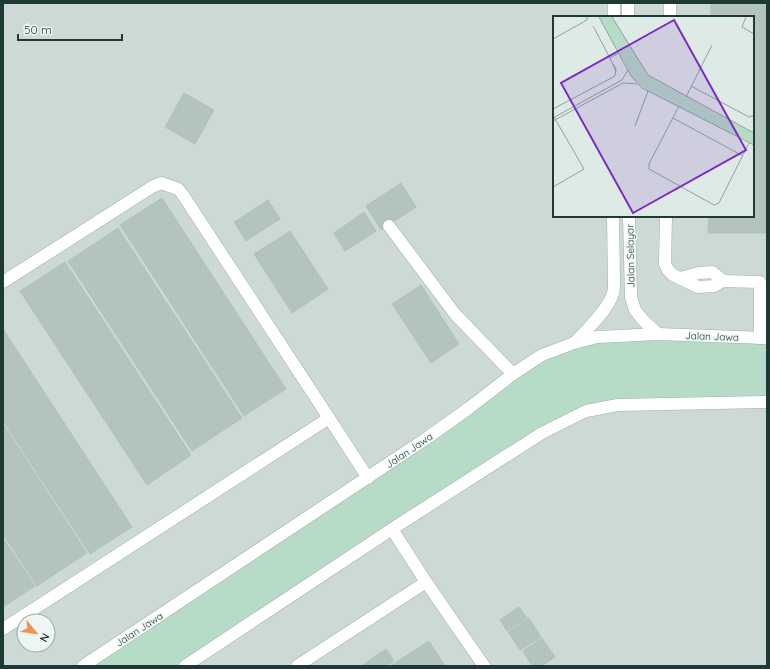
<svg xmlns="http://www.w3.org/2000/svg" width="770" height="669" font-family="Quicksand,sans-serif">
	<rect width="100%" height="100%" fill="#ddeae6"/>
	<path fill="#ccd9d5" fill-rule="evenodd" d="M3,3H767V666H3ZM554,17H753V216H554ZM24,621H48V645H24Z"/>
	<path fill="#b6dbc6" d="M597,337L767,338V402L586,411L185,666H84L513,374Z"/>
	<g fill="#b3c4bf" stroke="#b0c3be">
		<path d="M711,3H767V233H708L709,216H753V17H711Z"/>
		<path d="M184,93L214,110L195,144L165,127Z"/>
		<path d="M401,183L416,207L381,230L366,206Z"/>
		<path d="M162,198L286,389L244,416L120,225Z"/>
		<path d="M268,200L280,219L246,241L234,222Z"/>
		<path d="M364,212L376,231L345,251L334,233Z"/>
		<path d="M118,228L242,418L192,451L68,261Z"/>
		<path d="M290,231L328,289L292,313L254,254Z"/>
		<path d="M65,262L191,455L147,485L20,291Z"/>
		<path d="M421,285L459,344L431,363L392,304Z"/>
		<path d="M3,329L132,527L90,554L3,421Z"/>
		<path d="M3,424L87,553L37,586L3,534Z"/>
		<path d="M3,538L35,586L3,607Z"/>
		<path d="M519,607L527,618L507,631L500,620Z"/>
		<path d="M529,618L541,637L520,650L508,632Z"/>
		<path d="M542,638L555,657L542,666H532L523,651Z"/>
		<path d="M429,641L445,666H390Z"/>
		<path d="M386,649L394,661L386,666H361Z"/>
	</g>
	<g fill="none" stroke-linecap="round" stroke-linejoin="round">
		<defs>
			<g id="minor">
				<path d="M614,17V3"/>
				<path d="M628,17V3"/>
				<path d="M670,17V3"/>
				<path d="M629,216L631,297L635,310L643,320L658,334"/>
				<path d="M666,216L665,264L668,270L673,275L698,287L714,286L723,281L760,282V338"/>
				<path d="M389,226L455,314L513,374"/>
				<path d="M680,278L699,273L712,272L723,281"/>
				<path d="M3,282L152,187L161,183L178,189L183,195L329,418L368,478"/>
				<path d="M574,343C586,331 609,309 613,293C614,290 614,286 614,283L613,216"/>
				<path d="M392,529L426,582L484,666"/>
				<path d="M3,629L329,418"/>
				<path d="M83,666L427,438L469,408L513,374L542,355L574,343L597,337L658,334L767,338"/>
				<path d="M185,666L392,529L542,433L586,411L618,405L767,402"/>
				<path d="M297,666L426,582"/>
			</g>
		</defs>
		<use href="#minor" stroke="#a0b1ae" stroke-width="13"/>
		<use href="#minor" stroke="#fff" stroke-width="12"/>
	</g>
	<g text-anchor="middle" stroke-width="3" stroke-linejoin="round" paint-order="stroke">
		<g font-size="10" fill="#1f3936" stroke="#eef6f3">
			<text transform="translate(630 256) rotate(-91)" y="4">Jalan Selayar</text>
			<text transform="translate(712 336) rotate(2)" y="4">Jalan Jawa</text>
			<text transform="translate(409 450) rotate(-34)" y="4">Jalan Jawa</text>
			<text transform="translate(139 629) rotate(-33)" y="4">Jalan Jawa</text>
		</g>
	</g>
	<g transform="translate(553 16)">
		<rect width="201" height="201" fill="#ddeae6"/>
		<path d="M46,1H59L95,59L201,117V129L95,75L81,64Z" fill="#b6dbc6"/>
		<path fill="none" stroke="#91a3a0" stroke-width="1" d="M46,1L78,60L89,72L201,129M59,1L95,59L201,117M193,1L189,11L201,18M40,10L57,42M0,23L34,4V1M63,56L57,42L66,37M138,70L196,101L201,99M133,81L159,29M126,90L96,148V153L161,189L166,187L196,127M0,93L62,60L63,52L60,48M0,102L69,64L75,54M120,102L190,140M0,105L70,67L84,68M82,110L95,75M0,171L31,153L1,101"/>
		<path fill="#7b2cbf" fill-opacity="0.15" stroke="#7b2cbf" stroke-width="2" d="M121,4L193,134L80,197L8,67Z"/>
		<rect width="201" height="201" fill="none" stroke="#1f3936" stroke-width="2"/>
	</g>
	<rect width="770" height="669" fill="none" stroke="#1f3936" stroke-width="8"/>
	<g transform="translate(36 633) rotate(119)"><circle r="19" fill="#eef6f3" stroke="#9baaa7"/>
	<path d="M0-3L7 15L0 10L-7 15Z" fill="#f39352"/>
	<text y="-6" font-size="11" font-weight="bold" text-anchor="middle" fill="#1f3936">N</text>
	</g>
	<path d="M18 34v6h104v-6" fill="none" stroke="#1f3936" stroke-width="2"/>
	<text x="24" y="34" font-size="12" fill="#1f3936" stroke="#eef6f3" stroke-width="3" paint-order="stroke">50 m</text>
</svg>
